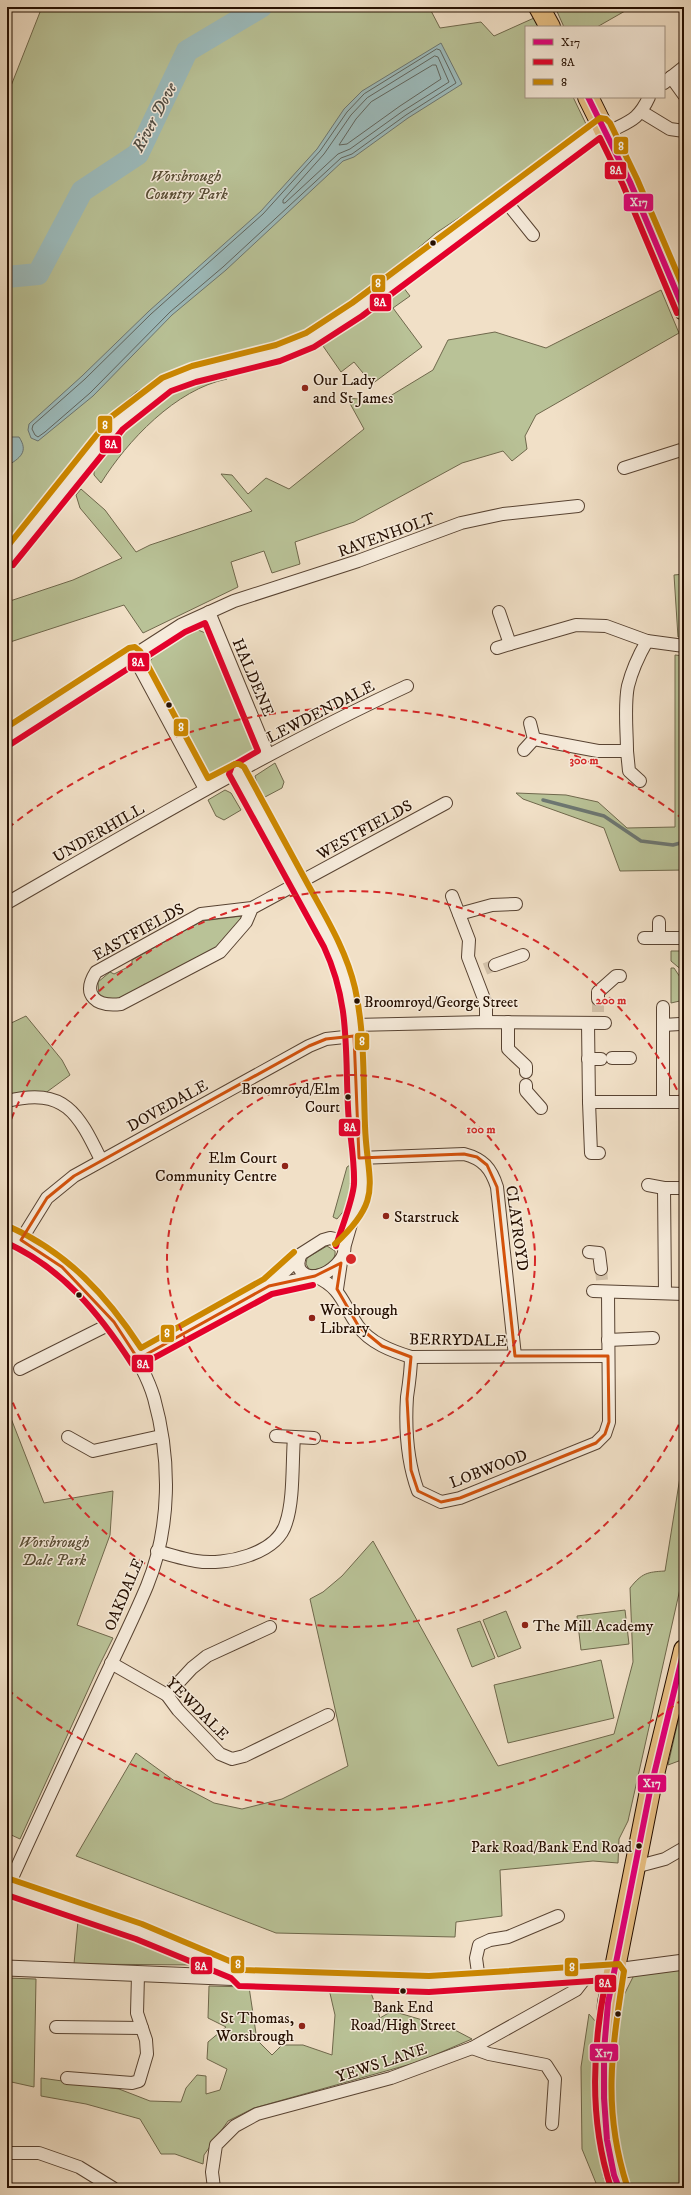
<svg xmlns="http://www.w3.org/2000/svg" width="691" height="2195" font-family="'IM FELL DW Pica',serif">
	<rect width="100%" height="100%" fill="#f1e0c7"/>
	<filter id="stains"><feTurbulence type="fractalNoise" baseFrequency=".005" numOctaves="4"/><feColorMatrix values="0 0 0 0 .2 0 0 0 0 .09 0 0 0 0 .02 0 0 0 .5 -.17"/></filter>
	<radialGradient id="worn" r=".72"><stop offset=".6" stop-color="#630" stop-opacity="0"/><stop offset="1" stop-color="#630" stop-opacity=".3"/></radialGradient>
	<g fill="#b9c297" stroke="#6f684c">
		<path d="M42,7H429L440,28L481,22L494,36L534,18L538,27H526V97H573L586,124L529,171L436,233L355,302L305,334L173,372L136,392L112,413L7,547V96Z"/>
		<path d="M555,7H632L597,27H564Z"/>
		<path d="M403,287L410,296L393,308L422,347L372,384L354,362L341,372L323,346Z"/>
		<path d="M661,290L679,333L536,415L525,436L527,449L512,461L503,451L462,463L354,522L295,542L300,564L272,573L264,551L231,562L238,587L143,633L124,605L7,643V602L73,580L122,558L80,508L76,495L81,489L105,510L136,552L150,545L252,511L221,474L232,475L248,494L266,478L289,489L364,429L347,398L382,401L433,370L448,340L495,332L546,348Z"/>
		<path d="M222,372L227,379C176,389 127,441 101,483L94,475C93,461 101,455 110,444C141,406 177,389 222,372Z"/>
		<path d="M684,574V637H678L674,575Z"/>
		<path d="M198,630L208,634L214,641L254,738L256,753L251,759L216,777L206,775L193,758L147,669C153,647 179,638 198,630Z"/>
		<path d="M675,655L684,656V870L620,871L604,828L523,799L516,793L566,795L598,802L627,828L675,827Z"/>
		<path d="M275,763L284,782L282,788L265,797L258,788L255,776Z"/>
		<path d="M225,790L231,793L241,810L224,820L216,816L208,800Z"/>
		<path d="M242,916L243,920C224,943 218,951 189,961V964L149,987L145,984L123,997L124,1000L99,997L98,982L110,972L114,974L132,965V960L202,921Z"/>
		<path d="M671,951H684V972L671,961Z"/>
		<path d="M671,968H674L684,983V1000L671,1003Z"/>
		<path d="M26,1016L62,1060L70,1075L44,1094L7,1097V1025Z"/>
		<path d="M350,1165L352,1201L337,1219L333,1217L347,1167Z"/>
		<path d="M327,1246L335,1251C337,1262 319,1272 309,1269L306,1264L307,1258Z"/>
		<path d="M7,1408L44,1503L113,1491L110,1535L77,1625L113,1638L98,1668L20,1839L7,1833Z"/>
		<path d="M684,1452V1571L628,1821L619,1839L618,1863L593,1861L500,1870L502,1916L456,1922L455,1937L276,1933L76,1856L136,1753L180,1785L214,1803L242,1809L282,1799L348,1766L310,1599L323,1592L342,1576L373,1541L498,1766L614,1734L633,1662L630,1588C642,1573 647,1572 665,1571Z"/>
		<path d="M625,1610L629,1644L581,1650L577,1616Z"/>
		<path d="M506,1611L521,1648L498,1657L483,1620Z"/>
		<path d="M480,1621L495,1658L472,1667L457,1629Z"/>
		<path d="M601,1660L614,1718L508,1743L494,1685Z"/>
		<path d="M684,1695V1759L668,1765Z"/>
		<path d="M78,1921L197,1965L74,1964Z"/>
		<path d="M684,1965V2121L680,2123L684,2132V2188H631L623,2171L616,2137L613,2049L617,2009L635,1973Z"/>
		<path d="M7,1978L36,1979L34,2087L7,2081Z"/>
		<path d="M209,1986L249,1987L257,2040L272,2055L282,2045H303L332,2055L335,2015L329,1989L370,1990L380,2018L392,2011L453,2029L472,2039L418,2062L254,2108L228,2121L204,2155L203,2164L175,2154H161L140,2119L86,2104L41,2096V2078L119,2089L150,2101L181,2102L186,2088L197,2075L206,2076V2094L220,2090L227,2069L207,2059L208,2042L226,2027L208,2018Z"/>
		<path d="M589,2014L596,2022L594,2051L612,2188H598L582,2149L581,2067Z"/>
	</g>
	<g fill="#9cbbbc" stroke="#6c7671">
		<path d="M441,43L462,84L408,118L354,157L343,161L226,270L172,315L93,396L38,441L31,438L28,430L29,424L82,376L149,311L261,211L317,149L344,109L362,91Z"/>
		<path d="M11,437H19C29,452 20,458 7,466V441Z"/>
	</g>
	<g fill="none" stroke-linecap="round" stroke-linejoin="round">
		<g stroke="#60655e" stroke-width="1">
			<path d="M437,49L440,50L456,83L406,115L352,154L341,158L223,267L170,312L90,393L45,432L38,437L35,435L32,429L33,425L85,379L151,314L263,214L320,151L347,112L364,94Z"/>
			<path d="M435,56L438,57L449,82L403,111L350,149L338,154L285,203H283V200L324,154L351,115L367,98Z"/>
			<path d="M433,65H436L441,79L400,106L347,144L339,145L356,119L371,102Z"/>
		</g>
		<path stroke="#6c7671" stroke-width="3.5" d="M543,800L604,816L641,841L673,845L684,842"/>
		<path stroke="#9cbbbc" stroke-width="22" d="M7,277L38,274L82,191L138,154L187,51L261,7"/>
		<g stroke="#d2c1a9" stroke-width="12" stroke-dasharray="12 6" stroke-linecap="butt">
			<path d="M485,969L495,965"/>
			<path d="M598,1012V999"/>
			<path d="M601,1269L602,1280"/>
		</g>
		<defs>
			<g id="minor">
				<path d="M671,77L684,95"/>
				<path d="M664,83L684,67"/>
				<path d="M642,112L670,129L684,131"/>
				<path d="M607,133C629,121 638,121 649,97"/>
				<path d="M504,199L533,235"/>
				<path d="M624,468L684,449"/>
				<path d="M209,612L268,755"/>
				<path d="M499,612L510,644L576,625L606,626L647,641"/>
				<path d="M497,648L510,644"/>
				<path d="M133,655L205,789"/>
				<path d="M7,737L181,625L234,601L358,561L461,523L503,514L578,506"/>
				<path d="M534,739L598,751H627C627,732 624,705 628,686C632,670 639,655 647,641L684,646"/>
				<path d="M524,750L534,739L530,723"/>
				<path d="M627,751L629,771L640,781"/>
				<path d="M237,772L331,943L342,967L350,997L354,1025L356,1108L362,1186L344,1248"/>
				<path d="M452,896L469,940L468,957L486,1004V1022"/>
				<path d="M7,903C139,827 269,750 407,686"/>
				<path d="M252,908L201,914L96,972C81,996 97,1007 121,1004L220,952L246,922L252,908L446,803"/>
				<path d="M459,914L492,905L516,904"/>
				<path d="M659,922V938"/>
				<path d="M644,938H684"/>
				<path d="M495,965L523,955"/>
				<path d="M598,999V992L616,976H620"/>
				<path d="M508,1022V1049L526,1066V1072"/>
				<path d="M588,1023L589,1102H684"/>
				<path d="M354,1025L486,1022L605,1023"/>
				<path d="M663,1025L680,1024"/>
				<path d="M612,1058H630"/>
				<path d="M588,1059H601"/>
				<path d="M526,1085V1091L541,1108"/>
				<path d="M7,1101C65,1087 78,1113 101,1160"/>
				<path d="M589,1102L591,1153H599"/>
				<path d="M663,1102V1007"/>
				<path d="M359,1158L464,1154C483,1159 491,1168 497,1187L515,1356"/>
				<path d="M648,1185L664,1188H684"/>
				<path d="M664,1188L665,1293"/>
				<path d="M7,1234C53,1252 93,1290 120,1331C133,1351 147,1374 154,1398C171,1459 171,1527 147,1586C132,1622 114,1657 98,1692C68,1757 37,1822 8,1887"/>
				<path d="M330,1238C369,1244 318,1292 301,1271C297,1266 298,1260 301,1254L323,1240Z"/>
				<path d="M21,1240L47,1198L74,1176L309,1046L326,1039L354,1036"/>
				<path d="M589,1252L599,1253L601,1269"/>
				<path d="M315,1276C343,1289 342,1304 358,1326C370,1343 392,1351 411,1357L608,1356"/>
				<path d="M269,1286L311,1277"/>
				<path d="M337,1289L341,1262"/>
				<path d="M593,1291L684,1294"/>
				<path d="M608,1340L653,1338"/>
				<path d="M411,1357C411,1370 409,1384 407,1397C405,1428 407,1461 418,1491L441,1502L460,1498L596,1443L605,1434L609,1422L608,1293"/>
				<path d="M138,1359L269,1286L299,1258"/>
				<path d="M20,1369L114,1322"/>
				<path d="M276,1436L314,1438"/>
				<path d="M68,1437L93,1451L161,1436"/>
				<path d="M157,1551C170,1555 183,1559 196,1561C225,1566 277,1554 286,1523C294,1500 292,1462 294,1437"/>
				<path d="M111,1663L167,1695L178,1710L220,1754L232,1759L244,1756L328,1715"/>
				<path d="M167,1695L192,1668L207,1656L270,1627"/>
				<path d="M635,1867L665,1859L684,1848"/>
				<path d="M479,1980L476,1958L479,1945L490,1940L508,1937L558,1916"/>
				<path d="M56,2027L142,2028"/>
				<path d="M472,2048L489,2054L546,2065L555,2079L552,2124"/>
				<path d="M67,2078L132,2083L139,2081L147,2054L146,2040L137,2013L138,1975"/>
				<path d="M7,2153H39L79,2167L113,2188"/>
				<path d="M214,2188L212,2172L216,2145L235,2126L257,2114L391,2078L472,2048L576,1990L583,1981L585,1973"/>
			</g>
			<g id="tertiary">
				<path d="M7,1887L139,1932L236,1972L239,1977"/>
				<path d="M7,1968L387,1984H429L616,1971L684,1962"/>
			</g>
			<path id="secondary" d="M7,560L117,423L141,403L167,384L194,374L278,353L310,340L357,310L603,126"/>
			<g id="trunk">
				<path d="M539,7L550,27"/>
				<path d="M588,97L630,182L684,310"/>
				<path d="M619,2188L614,2175L607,2140L604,2098V2051L608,2003L650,1791L684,1650"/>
			</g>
		</defs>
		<use href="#minor" stroke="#584332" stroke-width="14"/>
		<use href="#tertiary" stroke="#584332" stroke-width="17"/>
		<use href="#secondary" stroke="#250f01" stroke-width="19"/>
		<use href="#trunk" stroke="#250f01" stroke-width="22"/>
		<use href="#minor" stroke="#f6ebdb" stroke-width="12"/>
		<use href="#tertiary" stroke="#f6ebdb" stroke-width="15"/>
		<use href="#secondary" stroke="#f6ebdb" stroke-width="17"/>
		<use href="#trunk" stroke="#e8c084" stroke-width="20"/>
		<defs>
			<g id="bus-1">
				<path d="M588,97L630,182L684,310"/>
				<path d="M619,2188L614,2175L607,2140L604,2098V2051L608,2003L650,1791L684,1650"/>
			</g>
			<g id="bus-2">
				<path d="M13,565L123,429L171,391L196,382L280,361L314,347L362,316L600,138L623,185L677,313"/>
				<path d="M11,744L185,632L205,623L258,751L232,766L229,774L324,947C350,1003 345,1048 348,1108C349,1133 355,1159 354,1184C353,1200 341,1229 336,1246"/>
				<path d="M7,1243C63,1269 99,1313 132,1364L137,1367L272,1294L313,1285"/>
				<path d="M7,1895L136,1939L231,1978L239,1986L429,1992L606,1980C592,2049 589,2121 611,2188"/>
			</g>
			<g id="bus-3">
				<path d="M7,547L111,417L162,378L192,366L276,345L306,333L352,303L600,118L606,119L610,123L637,179L684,289"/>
				<path d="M7,727L129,648L135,647L140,651L208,778L235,764H239L244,767C265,805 285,843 306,881C325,916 346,949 355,988C365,1033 363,1080 365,1126C367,1184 385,1198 335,1244"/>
				<path d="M10,1227C68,1253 107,1296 141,1348L264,1279L294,1252"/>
				<path d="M10,1879L142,1924L239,1965L244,1970L429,1976L619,1964L624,1971C612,2049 602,2108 627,2186"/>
			</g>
		</defs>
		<use href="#bus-1" stroke="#f6ebdb" stroke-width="9"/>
		<use href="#bus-2" stroke="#f6ebdb" stroke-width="9"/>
		<use href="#bus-3" stroke="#f6ebdb" stroke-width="9"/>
		<use href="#bus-1" stroke="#e5007d" stroke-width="6"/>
		<use href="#bus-2" stroke="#e4002b" stroke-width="6"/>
		<use href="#bus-3" stroke="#cd8800" stroke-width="6"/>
	</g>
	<path fill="none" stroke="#d4520b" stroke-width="3" stroke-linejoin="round" d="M354,1036L359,1158L464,1154L477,1157L487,1165L497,1187L515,1356H608L609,1422L605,1434L596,1443L460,1498L441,1502L418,1491L411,1470L407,1399L411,1357L382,1346L359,1327L337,1289L341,1263L315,1276L269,1286L138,1359L114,1322L62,1267L21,1240L47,1198L74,1176L309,1046L326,1039Z"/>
	<g fill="none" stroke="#d62828" stroke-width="2" stroke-dasharray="7 5">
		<circle cx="351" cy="1259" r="184"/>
		<path d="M684 1414A367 367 0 0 1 7 1388M7 1130A367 367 0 0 1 684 1104"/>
		<path d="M683 1699A551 551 0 0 1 8 1690M8 828A551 551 0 0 1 683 819"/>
	</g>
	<g fill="#250f01" stroke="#f6ebdb" stroke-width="1.5">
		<circle cx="433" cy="243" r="3.5"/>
		<circle cx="169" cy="705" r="3.5"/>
		<circle cx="357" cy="1001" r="3.5"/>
		<circle cx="348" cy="1097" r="3.5"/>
		<circle cx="79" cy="1295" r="3.5"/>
		<circle cx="639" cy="1846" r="3.5"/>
		<circle cx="403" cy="1991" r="3.5"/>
		<circle cx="618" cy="2014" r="3.5"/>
	</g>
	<g fill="#8f2418" stroke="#f6ebdb" stroke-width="1.5">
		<circle cx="305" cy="388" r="4"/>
		<circle cx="285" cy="1166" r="4"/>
		<circle cx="386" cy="1216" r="4"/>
		<circle cx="312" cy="1318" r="4"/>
		<circle cx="525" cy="1625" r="4"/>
		<circle cx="302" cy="2026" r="4"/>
	</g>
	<g text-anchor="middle" stroke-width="3" stroke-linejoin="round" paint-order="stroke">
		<g font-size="15" fill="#250f01" stroke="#f6ebdb" text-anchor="end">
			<text x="364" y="1007" text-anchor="start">Broomroyd/George Street</text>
			<text x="340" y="1094">Broomroyd/Elm<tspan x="340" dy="18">Court</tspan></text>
			<text x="632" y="1852">Park Road/Bank End Road</text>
			<text x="403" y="2012" text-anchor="middle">Bank End<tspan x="403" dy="18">Road/High Street</tspan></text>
		</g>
		<g font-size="16" font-style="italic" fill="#594e36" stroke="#f6ebdb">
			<text x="186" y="181">Worsbrough<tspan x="186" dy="18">Country Park</tspan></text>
			<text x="54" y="1547">Worsbrough<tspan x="54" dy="18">Dale Park</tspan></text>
		</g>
		<g font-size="16" fill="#250f01" stroke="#f6ebdb" text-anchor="start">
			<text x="313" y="385">Our Lady<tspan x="313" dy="18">and St James</tspan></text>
			<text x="277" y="1163" text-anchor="end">Elm Court<tspan x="277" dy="18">Community Centre</tspan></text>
			<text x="394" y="1222">Starstruck</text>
			<text x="320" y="1315">Worsbrough<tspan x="320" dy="18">Library</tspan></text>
			<text x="533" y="1631">The Mill Academy</text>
			<text x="294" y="2023" text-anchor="end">St Thomas,<tspan x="294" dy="18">Worsbrough</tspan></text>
		</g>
		<g font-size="16" fill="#250f01" stroke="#f6ebdb">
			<text transform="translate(386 534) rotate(-20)" y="6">RAVENHOLT</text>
			<text transform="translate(254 677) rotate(67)" y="6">HALDENE</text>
			<text transform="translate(320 711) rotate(-27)" y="6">LEWDENDALE</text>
			<text transform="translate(364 829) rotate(-29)" y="6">WESTFIELDS</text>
			<text transform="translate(98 832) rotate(-30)" y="6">UNDERHILL</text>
			<text transform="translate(138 931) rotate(-29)" y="6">EASTFIELDS</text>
			<text transform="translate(167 1105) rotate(-29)" y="6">DOVEDALE</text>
			<text transform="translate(518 1228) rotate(82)" y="6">CLAYROYD</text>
			<text transform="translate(458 1339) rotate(1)" y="6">BERRYDALE</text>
			<text transform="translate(488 1468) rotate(-21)" y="6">LOBWOOD</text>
			<text transform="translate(123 1594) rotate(-67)" y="6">OAKDALE</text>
			<text transform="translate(198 1708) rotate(45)" y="6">YEWDALE</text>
			<text transform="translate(381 2062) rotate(-18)" y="6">YEWS LANE</text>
		</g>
		<g font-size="17" font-style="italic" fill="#4f4b42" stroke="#f6ebdb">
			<text transform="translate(154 117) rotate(-62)" y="6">River Dove</text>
		</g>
	</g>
	<circle cx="351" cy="1259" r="6" fill="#d62828" stroke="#f6ebdb" stroke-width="2"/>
	<g font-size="12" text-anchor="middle" font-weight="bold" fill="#d62828" stroke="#f6ebdb" stroke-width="3" stroke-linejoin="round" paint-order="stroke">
		<text x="584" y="764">300 m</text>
		<text x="611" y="1004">200 m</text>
		<text x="481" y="1133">100 m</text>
	</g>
	<g stroke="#f6ebdb" stroke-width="1.5">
		<rect x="613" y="136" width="16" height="19" rx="4" fill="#cd8800"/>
		<rect x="604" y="161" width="23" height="19" rx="4" fill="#e4002b"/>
		<rect x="623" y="193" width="31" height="19" rx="4" fill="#e5007d"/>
		<rect x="371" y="274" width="15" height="19" rx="4" fill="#cd8800"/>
		<rect x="369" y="293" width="23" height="19" rx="4" fill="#e4002b"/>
		<rect x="97" y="415" width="16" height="19" rx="4" fill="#cd8800"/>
		<rect x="99" y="435" width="23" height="19" rx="4" fill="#e4002b"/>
		<rect x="127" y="652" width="23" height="20" rx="4" fill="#e4002b"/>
		<rect x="173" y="718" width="16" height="19" rx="4" fill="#cd8800"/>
		<rect x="354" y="1032" width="16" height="19" rx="4" fill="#cd8800"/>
		<rect x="338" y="1118" width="23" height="19" rx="4" fill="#e4002b"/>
		<rect x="160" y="1324" width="15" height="19" rx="4" fill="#cd8800"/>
		<rect x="131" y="1354" width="23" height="19" rx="4" fill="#e4002b"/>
		<rect x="637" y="1774" width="30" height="19" rx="4" fill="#e5007d"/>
		<rect x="230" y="1955" width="15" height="19" rx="4" fill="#cd8800"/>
		<rect x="190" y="1956" width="23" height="19" rx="4" fill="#e4002b"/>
		<rect x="564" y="1957" width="15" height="20" rx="4" fill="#cd8800"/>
		<rect x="594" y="1974" width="23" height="19" rx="4" fill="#e4002b"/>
		<rect x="589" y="2043" width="30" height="19" rx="4" fill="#e5007d"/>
	</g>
	<g font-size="11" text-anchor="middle" font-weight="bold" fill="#fff">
		<text x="621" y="150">8</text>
		<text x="616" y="174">8A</text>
		<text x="639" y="206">X17</text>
		<text x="378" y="287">8</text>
		<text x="380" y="306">8A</text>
		<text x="105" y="429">8</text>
		<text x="111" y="448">8A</text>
		<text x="138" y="666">8A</text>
		<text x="181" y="731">8</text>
		<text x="362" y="1045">8</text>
		<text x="350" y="1131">8A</text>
		<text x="167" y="1337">8</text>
		<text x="143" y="1368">8A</text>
		<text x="652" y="1787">X17</text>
		<text x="238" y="1968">8</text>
		<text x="201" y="1970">8A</text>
		<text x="572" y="1971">8</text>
		<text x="605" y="1987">8A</text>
		<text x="604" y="2057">X17</text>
	</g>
	<rect width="691" height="2195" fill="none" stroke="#f1e0c7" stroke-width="24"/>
	<rect x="8" y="8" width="675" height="2179" fill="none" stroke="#250f01" stroke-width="2"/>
	<rect x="12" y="12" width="667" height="2171" fill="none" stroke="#250f01"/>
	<rect x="525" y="26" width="140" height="72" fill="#f6ebdb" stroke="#a29384"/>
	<rect x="533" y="39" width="20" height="6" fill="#e5007d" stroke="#a29384"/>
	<text x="561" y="46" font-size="12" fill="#250f01">X17</text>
	<rect x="533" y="59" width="20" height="6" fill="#e4002b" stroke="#a29384"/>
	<text x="561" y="66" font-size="12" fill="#250f01">8A</text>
	<rect x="533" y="79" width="20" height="6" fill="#cd8800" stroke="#a29384"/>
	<text x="561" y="86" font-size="12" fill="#250f01">8</text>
	<rect width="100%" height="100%" filter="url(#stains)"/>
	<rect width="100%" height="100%" fill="url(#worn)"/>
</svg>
